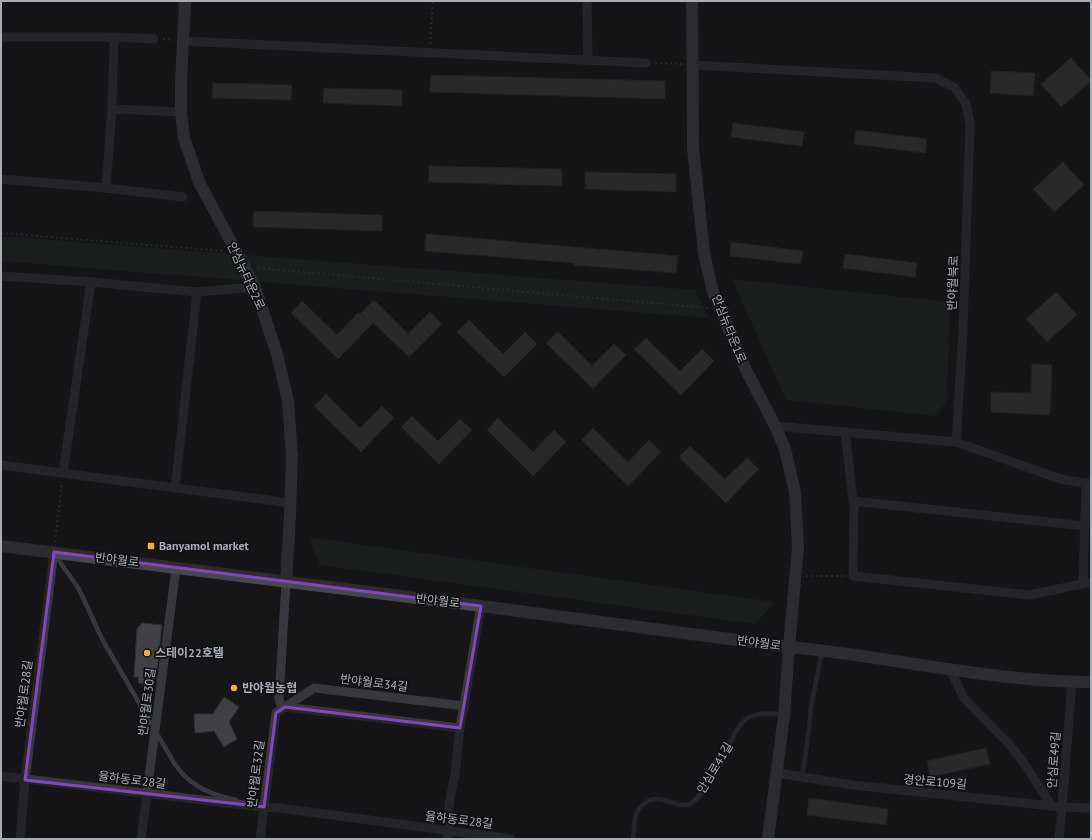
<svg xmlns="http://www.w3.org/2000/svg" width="1092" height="840" font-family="'PT Sans','Noto Sans KR',sans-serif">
	<rect width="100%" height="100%" fill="#161618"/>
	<g fill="#1e261f">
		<path d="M1,236L695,290L709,318L1,261Z"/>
		<path d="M732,279L950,302L947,400L936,416L786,400Z"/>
		<path d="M308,537L774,602L755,624L320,565Z"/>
	</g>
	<g fill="#404145" stroke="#303034">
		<path d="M1071,58L1091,80V81L1061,107L1041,84Z"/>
		<path d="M991,71L1035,73L1033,96L990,93Z"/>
		<path d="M431,75L665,81V99L430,92Z"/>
		<path d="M213,83L292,85L291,100L212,98Z"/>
		<path d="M324,88L402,90V106L323,103Z"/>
		<path d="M733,123L804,132L802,146L731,137Z"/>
		<path d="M856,130L927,139L925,153L854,144Z"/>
		<path d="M1063,162L1084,185L1054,212L1033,189Z"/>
		<path d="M429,166L562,169V186L429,182Z"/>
		<path d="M585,172L676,174V192L585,189Z"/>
		<path d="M254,211L382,215V231L253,227Z"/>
		<path d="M426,234L678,256L676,273L574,265V263L425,251Z"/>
		<path d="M731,242L803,251L801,264L730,256Z"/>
		<path d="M845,254L917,263L915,277L843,268Z"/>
		<path d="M1056,292L1077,315L1047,342L1026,319Z"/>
		<path d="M374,300L408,334L430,312L442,324L409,357L373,323L338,359L291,313L302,301L337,335L358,313L360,314Z"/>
		<path d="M469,320L503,354L525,332L537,344L504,377L457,332Z"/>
		<path d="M558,332L592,366L614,344L626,355L593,389L546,343Z"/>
		<path d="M646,338L680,371L702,349L714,361L681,395L634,349Z"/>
		<path d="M1032,364L1052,365L1050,415L991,412V392L1031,393Z"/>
		<path d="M326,394L360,428L382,406L394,418L361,452L314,406Z"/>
		<path d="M412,416L438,441L460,419L472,430L439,464L401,427Z"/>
		<path d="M498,418L533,452L554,430L566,442L533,476L487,430Z"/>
		<path d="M593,428L628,462L649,440L661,452L628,486L582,440Z"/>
		<path d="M690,446L725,479L747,458L759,469L726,503L679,457Z"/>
		<path d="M142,623L162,625L156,678L149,684L138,683L139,677H134L137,629Z"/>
		<path d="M224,697L239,707L229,722L237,739L224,747L214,731L195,733L194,714H213Z"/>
		<path d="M986,748L990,764L930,777L927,761Z"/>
		<path d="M809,798L888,809L886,825L807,815Z"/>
	</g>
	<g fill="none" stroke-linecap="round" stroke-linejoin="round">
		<g stroke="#3d3f44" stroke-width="2" stroke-dasharray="2 3" stroke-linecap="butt">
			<path d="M163,39L173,40"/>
			<path d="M430,44L433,1"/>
			<path d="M655,63L682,64"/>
			<path d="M1,233L223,251"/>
			<path d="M258,268L708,308"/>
			<path d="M55,542L62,482"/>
			<path d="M806,576H844"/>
		</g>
		<g stroke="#37383d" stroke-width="4.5">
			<path d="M55,555L79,589L102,639L174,763C178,768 182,774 187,778C201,791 218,796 236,800"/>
			<path d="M802,777L809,730L811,707L822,651"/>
			<path d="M633,839C634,830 634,820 637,812C639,808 642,805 645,803C662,790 679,814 694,801C699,798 702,791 705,786C711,778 717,770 722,761C731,746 734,723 752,716C762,712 773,714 783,715"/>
		</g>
		<g stroke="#37383d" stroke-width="9">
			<path d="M587,1L588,60"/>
			<path d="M1,37H114L112,109L106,188L1,179"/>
			<path d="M114,37L154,39"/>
			<path d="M183,41L646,63"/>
			<path d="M693,65L935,78L954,87L966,104L970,124L963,329L956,442"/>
			<path d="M112,109L181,112"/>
			<path d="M106,188L183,197"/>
			<path d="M1,276L91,282L197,292L255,287"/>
			<path d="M775,426L956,442L1060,479L1091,484"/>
			<path d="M845,432L854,508L853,576L1030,595L1091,582"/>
			<path d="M1,465L291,503"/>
			<path d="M63,473L91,282"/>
			<path d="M175,488L197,292"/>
			<path d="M853,501L1085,526"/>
			<path d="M1083,583L1086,483"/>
			<path d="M950,670L964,698L987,722L1010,745L1024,763L1052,806"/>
			<path d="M285,707L460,728"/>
			<path d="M282,709L279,699L286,582"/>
			<path d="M777,773L853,785L1062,807L1091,808"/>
			<path d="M1,776L261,807L280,808L511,839"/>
			<path d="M20,839L25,780L54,552"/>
			<path d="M141,839L176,568"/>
			<path d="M260,839L276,713L314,688L465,706"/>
			<path d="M448,839L449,804L455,774L460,728L481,606"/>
			<path d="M1059,839L1062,807L1072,682"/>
		</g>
		<g stroke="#45474d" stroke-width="12">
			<path d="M185,1L181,82V112L184,138L199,182L255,287L277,354L288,401L292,456L290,515L286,582"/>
			<path d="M692,1L693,148L704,253L713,292L745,368L775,426L785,449L795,492L798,547L789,647L784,716L768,839"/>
			<path d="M1,546L481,606L789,647C890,656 989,682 1091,682"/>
		</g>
	</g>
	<path d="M0 0H1092V840H0ZM54,552L481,606L460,728L285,707L276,713L264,807L25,780Z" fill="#161618" fill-opacity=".55" fill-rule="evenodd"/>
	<path fill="none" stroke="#8446be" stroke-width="3" stroke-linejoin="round" d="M54,552L481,606L460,728L285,707L276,713L264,807L25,780Z"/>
	<g fill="#f2b134" stroke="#111113" stroke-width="1.5">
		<rect x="147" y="542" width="8" height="8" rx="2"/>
		<circle cx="147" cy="653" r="4"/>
		<circle cx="234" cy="688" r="4"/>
	</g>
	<g text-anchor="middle" stroke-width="3.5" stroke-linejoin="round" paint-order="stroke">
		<g font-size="12" fill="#a8adb8" stroke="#111113">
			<text transform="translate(246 276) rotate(65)" y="4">안심뉴타운2로</text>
			<text transform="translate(953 283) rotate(-88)" y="4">반야월북로</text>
			<text transform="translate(729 329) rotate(68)" y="4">안심뉴타운1로</text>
			<text transform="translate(117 560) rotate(7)" y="4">반야월로</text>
			<text transform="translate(438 601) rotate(7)" y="4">반야월로</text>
			<text transform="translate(759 643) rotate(8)" y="4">반야월로</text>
			<text transform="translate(374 683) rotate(7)" y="4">반야월로34길</text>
			<text transform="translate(24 694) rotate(-83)" y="4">반야월로28길</text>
			<text transform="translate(147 702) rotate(-83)" y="4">반야월로30길</text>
			<text transform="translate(1054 760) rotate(-86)" y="4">안심로49길</text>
			<text transform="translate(715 768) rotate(-59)" y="4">안심로41길</text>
			<text transform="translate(256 774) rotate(-83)" y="4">반야월로32길</text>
			<text transform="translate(132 780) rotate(7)" y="4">율하동로28길</text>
			<text transform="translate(935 782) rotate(5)" y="4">경안로109길</text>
			<text transform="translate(459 820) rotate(7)" y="4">율하동로28길</text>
		</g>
		<g font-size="12" font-weight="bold" fill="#a8adb8" stroke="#111113" text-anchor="start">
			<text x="159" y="550">Banyamol market</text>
			<text x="155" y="657">스테이22호텔</text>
			<text x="242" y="692">반야월농협</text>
		</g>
	</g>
	<rect width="1092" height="840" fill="none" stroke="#a8adb8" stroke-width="4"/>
</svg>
